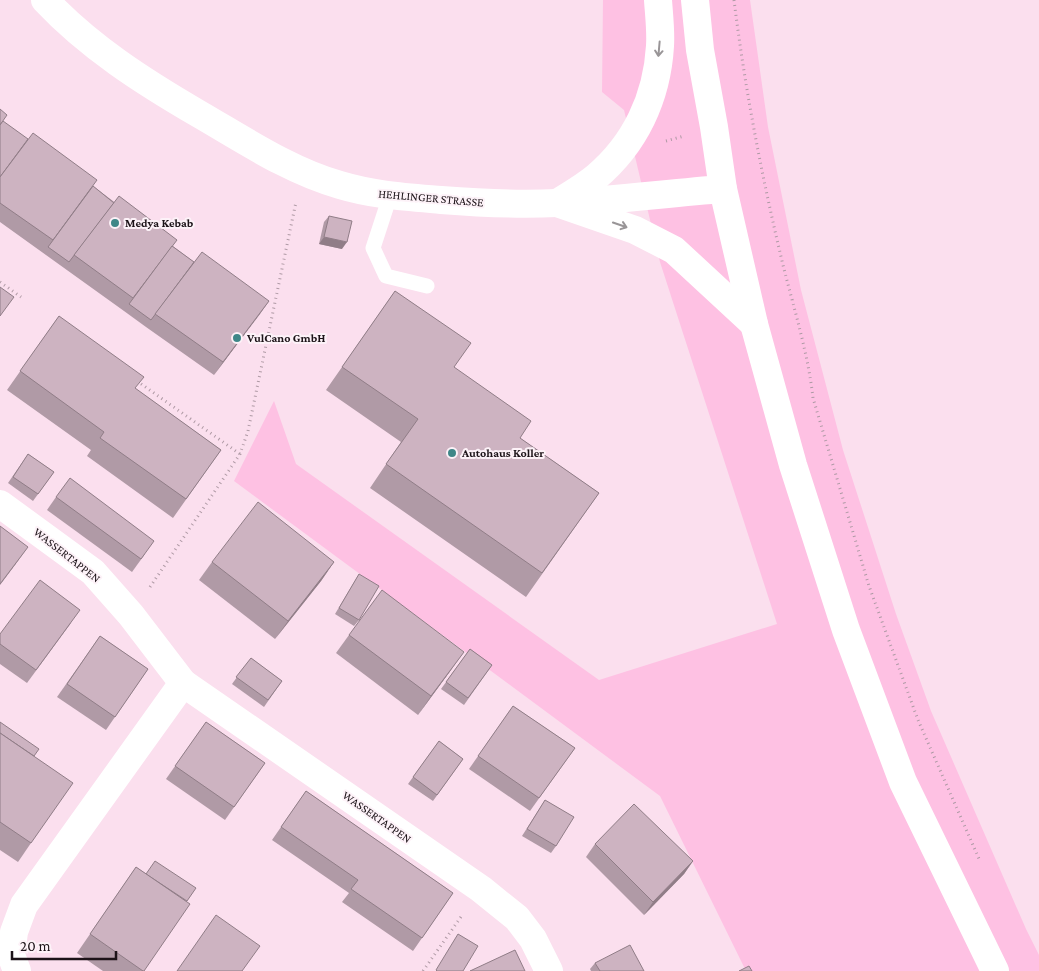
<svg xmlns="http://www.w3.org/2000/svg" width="1039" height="971" font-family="'Crimson Pro',serif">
	<rect width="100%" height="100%" fill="#fbdfee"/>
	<path fill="#fec1e3" d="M603,0H750L768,127L801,290L843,450L896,614L931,711L1026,929L1039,955V971H746L660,796L234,481L274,401L296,464L599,680L777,624L660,262L624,110L602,92Z"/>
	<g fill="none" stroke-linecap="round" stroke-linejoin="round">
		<g stroke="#af9aa5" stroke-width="3" stroke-dasharray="1 4" stroke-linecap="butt">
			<path d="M734,0C745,89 762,178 783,265C794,309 808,353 813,398L869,586L918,720L980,861"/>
			<path d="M666,141L684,136"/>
			<path d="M0,282L21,297"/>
			<path d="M137,381L240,454"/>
			<path d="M150,587L240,454L248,431L296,202"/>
			<path d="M423,971L463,914"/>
		</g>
		<path stroke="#fff" stroke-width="15" d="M390,196L373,248L386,276L427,286"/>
		<g stroke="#fff" stroke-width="28">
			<path d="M45,0C89,47 144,82 199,114C244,140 290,171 340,185C373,195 406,197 441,200C479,203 519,205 557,203C612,201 668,193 723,189"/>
			<path d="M0,504L93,572L131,615L183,683L481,889L517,918L533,939L549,971"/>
			<path d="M17,971L11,955L14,932L24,905L183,683"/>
		</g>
		<g stroke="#fff" stroke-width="28">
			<path d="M695,0L700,50L714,127L723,189L754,324L793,465L846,630L903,782L995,971"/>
			<path d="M557,203C570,195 584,187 596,177C635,144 657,98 660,46C661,31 659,15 658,0"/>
			<path d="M557,203L635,230L674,250L754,324"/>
		</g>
	</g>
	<g fill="#b09aa6">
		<path d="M0,109L2,122L93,186L194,262L269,301L214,375L146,327L124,311L125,310L124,311L0,222Z"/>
		<path d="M329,216L342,249L319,244L324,222Z"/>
		<path d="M395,291L454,367L520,438L599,493L526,597L370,488L401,442L326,390Z"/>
		<path d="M59,316L136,389L221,450L173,518L87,456L91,450L7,390Z"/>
		<path d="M28,454L54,472L33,501L8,483Z"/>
		<path d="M56,497L145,554L132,572L47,510Z"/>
		<path d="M212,562H334L321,581L275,639L199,580Z"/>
		<path d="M359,574V620L354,626L335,614Z"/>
		<path d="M71,623L27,683L0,664V634Z"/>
		<path d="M349,635L451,670L418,715L336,653Z"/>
		<path d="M100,636L148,669L106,730L57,697Z"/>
		<path d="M470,649L492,665L464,705L441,689Z"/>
		<path d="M251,658L282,681L264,707L232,684Z"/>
		<path d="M513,706L575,748L530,811L469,769Z"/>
		<path d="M0,722L34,756L31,843L18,862L0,850Z"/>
		<path d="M206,722L265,763L225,820L166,779Z"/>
		<path d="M439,741L463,759L433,801L408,784Z"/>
		<path d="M306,791L453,893L413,951L342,902L349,893L272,840Z"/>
		<path d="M545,800L556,846L551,853L522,836Z"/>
		<path d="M595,844L693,861L684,874L644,915L586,857Z"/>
		<path d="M136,867L187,901L144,971H103L77,953Z"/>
		<path d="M595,963L644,971H591L590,969Z"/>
	</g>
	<g fill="#907d87">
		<path d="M324,237L347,242L342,249L319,244Z"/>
		<path d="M269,301L260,314L214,375L223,362Z"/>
		<path d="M28,547L15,565L0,585V584Z"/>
		<path d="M334,562L321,581L275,639L288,621Z"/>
		<path d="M464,652L451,670L418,715L431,696Z"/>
		<path d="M693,861L684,874L644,915L653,902Z"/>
	</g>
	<g fill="#cdb3c1" stroke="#907d87">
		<path d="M0,109L7,115L0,125Z"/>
		<path d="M3,121L28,139L0,177V125Z"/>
		<path d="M33,133L97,180L53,240L0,203V177Z"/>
		<path d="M93,186L114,203L69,262L48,247Z"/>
		<path d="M119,196L177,240L133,298L74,255Z"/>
		<path d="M329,216L352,221L347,242L324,237Z"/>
		<path d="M172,246L194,262L151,320L129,304Z"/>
		<path d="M202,252L269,301L223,362L155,314Z"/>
		<path d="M0,287L14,297L0,316Z"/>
		<path d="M395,291L471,343L454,367L531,421L520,438L599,493L542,573L386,464L418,419L342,367Z"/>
		<path d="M59,316L144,377L135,388L221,450L186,499L100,438L104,432L20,371Z"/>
		<path d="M28,454L54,472L38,494L13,477Z"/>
		<path d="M70,478L154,541L141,559L56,497Z"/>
		<path d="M258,502L334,562L288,621L212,562Z"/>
		<path d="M0,526L28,547L0,584Z"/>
		<path d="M359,574L379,586L359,620L339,608Z"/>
		<path d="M40,580L80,610L36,670L0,644V634Z"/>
		<path d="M382,590L464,652L431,696L349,635Z"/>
		<path d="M100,636L148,669L115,717L67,684Z"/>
		<path d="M470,649L492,665L468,698L446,682Z"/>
		<path d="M251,658L282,681L268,700L236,677Z"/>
		<path d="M513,706L575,748L539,798L478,756Z"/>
		<path d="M0,722L39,749L34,756L0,733Z"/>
		<path d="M206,722L265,763L234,807L175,766Z"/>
		<path d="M0,733L73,783L31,843L0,822Z"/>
		<path d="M439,741L463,759L437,795L413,777Z"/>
		<path d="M306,791L453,893L422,938L351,889L358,880L281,827Z"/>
		<path d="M545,800L574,817L556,846L527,829Z"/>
		<path d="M634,804L693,861L653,902L595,844Z"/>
		<path d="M155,861L196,888L187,901L146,874Z"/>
		<path d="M136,867L190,904L144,971H143L90,934Z"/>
		<path d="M216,915L260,946L242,971H177Z"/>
		<path d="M458,934L478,946L463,971H437L436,970Z"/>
		<path d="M630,945L644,971H600L595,963Z"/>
		<path d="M515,950L525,971H470Z"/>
		<path d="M749,966L752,971H739Z"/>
	</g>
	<defs><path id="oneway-shaft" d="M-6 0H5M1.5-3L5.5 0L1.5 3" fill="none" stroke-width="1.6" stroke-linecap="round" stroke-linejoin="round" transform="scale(1.25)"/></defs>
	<g stroke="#999597">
		<use href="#oneway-shaft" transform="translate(659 49) rotate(95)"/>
		<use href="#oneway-shaft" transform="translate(620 225) rotate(19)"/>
	</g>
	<g fill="#3f8788" stroke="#fdf2f8" stroke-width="2">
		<circle cx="115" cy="223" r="5"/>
		<circle cx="237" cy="338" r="5"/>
		<circle cx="452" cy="453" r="5"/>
	</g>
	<g text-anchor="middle" stroke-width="4" stroke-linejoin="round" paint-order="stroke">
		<g font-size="12" fill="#1c1318" stroke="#fdf2f8">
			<text transform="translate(431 198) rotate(5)" y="4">HEHLINGER STRASSE</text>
			<text transform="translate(67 555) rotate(38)" y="4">WASSERTAPPEN</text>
			<text transform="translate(377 817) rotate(35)" y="4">WASSERTAPPEN</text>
		</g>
		<g font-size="12" font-weight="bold" fill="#1c1318" stroke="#fdf2f8" text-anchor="start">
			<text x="125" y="227">Medya Kebab</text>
			<text x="247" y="342">VulCano GmbH</text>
			<text x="462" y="457">Autohaus Koller</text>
		</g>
	</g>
	<path d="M12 951v8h104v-8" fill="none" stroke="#1c1318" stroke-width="2.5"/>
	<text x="20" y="951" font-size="15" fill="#1c1318" stroke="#fdf2f8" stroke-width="4" paint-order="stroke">20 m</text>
</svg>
